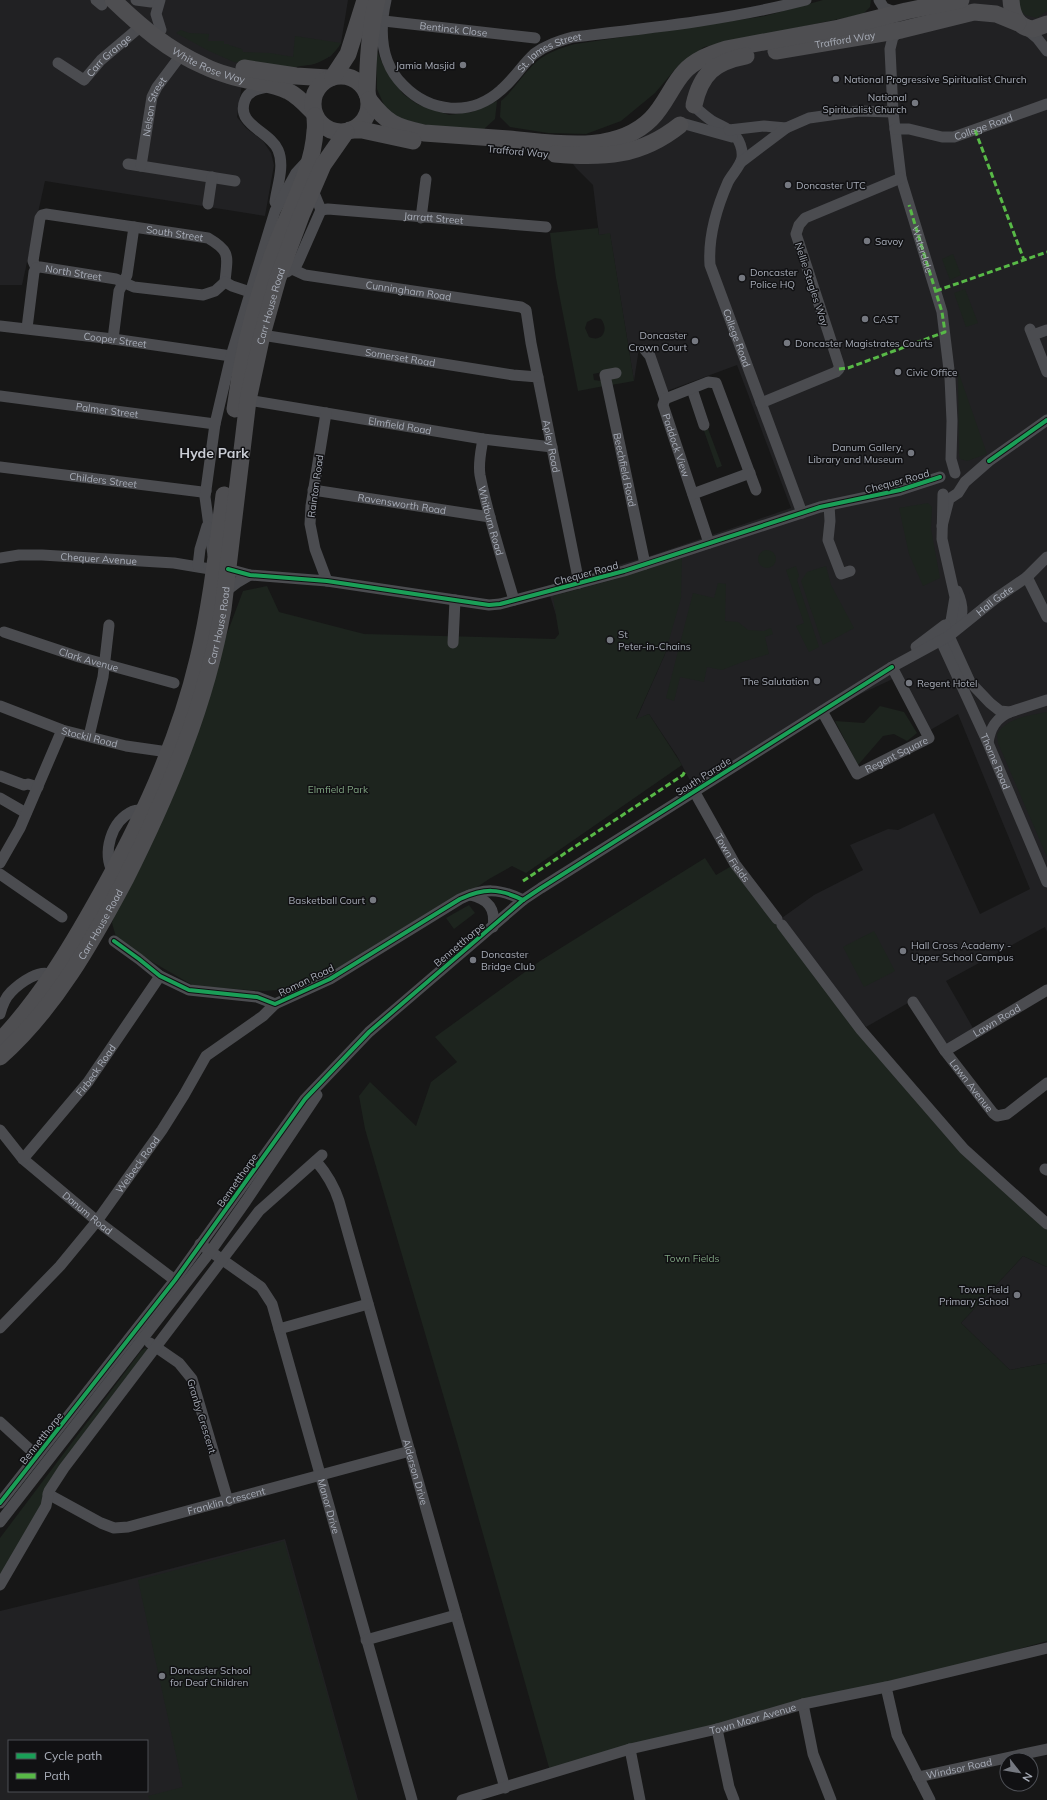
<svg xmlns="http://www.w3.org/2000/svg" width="1047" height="1800" font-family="Mulish,sans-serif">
	<rect width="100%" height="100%" fill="#171717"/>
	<g fill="#212123" fill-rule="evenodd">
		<path d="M0,0H348L341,43L331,56L314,64L298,66L293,69L242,84L237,117L246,128L263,141L271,153L274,165L265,216L45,181L22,285H0Z"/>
		<path d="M961,0H1047V932L1045,927L946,981L973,1028L946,1044L915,999L866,1027L779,920L814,895L863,870L850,845L888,829L898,830L934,813L980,914L1030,889L958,714L925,733L897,677L822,712L695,790L677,756L649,714L636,720L665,654L681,558L612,580L554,596L559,634L556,615L547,586L653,555L791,508L737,365L667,391L650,345L639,348L634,381L610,234L599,235L593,185L576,168L564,152L637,130L698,60Z"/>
		<path d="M1023,1256L1047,1267V1363L1010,1370L961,1323Z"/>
		<path d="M285,1539L358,1800H0V1611L116,1583ZM9,1741H147V1791H9Z"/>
	</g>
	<g fill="#1d241e" fill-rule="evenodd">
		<path d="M823,0H871L870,7L863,14L704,47L678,66L655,93L621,121L586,134L548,133L510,127L500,117L501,101C513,91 521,77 532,66C543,54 560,48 575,44L765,16Z"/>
		<path d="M1017,0H1047V11L1037,18L1025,15L1019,9Z"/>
		<path d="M181,30L189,33L209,34L208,41H224V44H229V45L242,49L243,52L270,53L293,57L295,36L341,43C335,54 326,60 314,64C306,66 299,65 292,69L234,62L209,51L176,33Z"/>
		<path d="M376,49L384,67L403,94L417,104L449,115L472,112L497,101L495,119L485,128L484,132L437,128L394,117L384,105L377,89Z"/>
		<path d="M598,228L599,235L610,233L634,381L611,385L612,378L618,369L593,374L594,380L601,381L604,386L578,391L556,278L550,233ZM595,318L601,319C609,329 603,343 589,337L585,328L587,322Z"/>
		<path d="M953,254L961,275L950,280L942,259Z"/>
		<path d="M965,289L978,323L966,327L954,293Z"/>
		<path d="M958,371L987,454L967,461L960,459L959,456Z"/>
		<path d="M707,426L722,466L717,468L703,428Z"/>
		<path d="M928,503L932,507L931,529L940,578L923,586L909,554L899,508Z"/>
		<circle cx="767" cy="559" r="9"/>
		<path d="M682,557L681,598L665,654L636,719L649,714L682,765L526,873L512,866L489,879L460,899L282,1000L278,990L264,991L194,986L149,960L116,937L112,923L122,885L180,759L243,591L267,586L279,612L364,634L555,639L559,634L553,596L612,580Z"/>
		<path d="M796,566L799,576L797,580L819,647L809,652L796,626L804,623L786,570Z"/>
		<path d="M826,566L831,585L854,628L823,645L801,581L807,572Z"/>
		<path d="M718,583L726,584L725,621L738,622L748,630L764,631L771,628L773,634L765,637L769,654L745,661L722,670L707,667L704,682L680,677L674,701L666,698L693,593L714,598Z"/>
		<path d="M880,706L904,712L917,733L907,741L894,734L883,736L858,765L835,721L864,723Z"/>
		<path d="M1047,712V857L998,743L997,734C1008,717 1028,716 1047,712Z"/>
		<path d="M705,858L716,875L735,864L861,1030L964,1149L1047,1224V1267L1023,1256L961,1323L1010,1370L1047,1363V1641L886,1687L550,1771L457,1442L365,1129L359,1096L370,1082L416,1126L431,1082L457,1062L435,1037L540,961Z"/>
		<path d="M469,905L475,913L454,929L446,918Z"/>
		<path d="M874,931L895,971L864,987L843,947Z"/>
		<path d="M145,1348L148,1349L45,1501L0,1579V1538L141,1351Z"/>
		<path d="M284,1541L357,1800H150L148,1796L183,1787L138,1580Z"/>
	</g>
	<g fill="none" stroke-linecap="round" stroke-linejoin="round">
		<g stroke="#4b4c50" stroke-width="11">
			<path d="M96,0L102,5"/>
			<path d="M136,0L151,2L159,0"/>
			<path d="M160,0L156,14L161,30"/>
			<path id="s1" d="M386,0C379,31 380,62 403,85C430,113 471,117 501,90C514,79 522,65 534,54C546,45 559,41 573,37C651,28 729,20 806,0"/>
			<path d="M879,0L884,8L897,13"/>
			<path id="s2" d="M384,21L535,38"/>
			<path d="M1025,28L1037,38L1047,51"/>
			<path id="s3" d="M901,30L893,37L890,49L893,112L901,178L942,312L950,378L952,421L951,459L955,473"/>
			<path id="s4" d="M58,63L84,80L101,60L140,27"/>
			<path d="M267,87C258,89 249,90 245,100C235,125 270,131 278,150C285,166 277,186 275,202"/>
			<path id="s5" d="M695,107C701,112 707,118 714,122C721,126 730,129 735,135C740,142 743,150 742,158C740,167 732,174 728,182C717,207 708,237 710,265L802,513"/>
			<path d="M685,124L732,137"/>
			<path id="s6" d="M895,129H909L942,137H954L1047,104"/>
			<path d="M729,130L764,126L786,128L809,118L859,111L893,112"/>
			<path d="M741,162L786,128"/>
			<path d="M128,164L235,181"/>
			<path id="s7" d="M141,166L152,97L157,87L181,55"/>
			<path d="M208,204L212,177"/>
			<path id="s8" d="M321,210L328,209L546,227"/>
			<path d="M421,218L426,179"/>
			<path id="s9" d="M36,268L33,261L40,218L42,215L46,214L208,238C232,252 227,257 225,282"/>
			<path id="s10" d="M36,268L40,267L116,279L134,287L203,295L215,291L225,282"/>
			<path id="s11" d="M292,269L305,275L521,307L526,310L531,343L579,583"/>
			<path d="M287,272L296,266L299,260L321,210L312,188"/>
			<path d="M225,282L232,286L250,292"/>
			<path id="s12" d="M0,326L113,339L231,356"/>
			<path d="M27,328L34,272L36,268"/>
			<path d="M1030,329L1047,372"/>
			<path id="s13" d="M262,335L513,375L538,377"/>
			<path d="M1033,335L1047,330"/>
			<path d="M113,339L119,291L127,275L134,227"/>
			<path id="s14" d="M645,350L650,356L665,399L663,405L709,543"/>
			<path id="s15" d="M616,373L605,375L645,564"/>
			<path d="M692,389L704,425"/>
			<path id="s16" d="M0,396L215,424"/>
			<path d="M665,399L708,382L716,383L756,490"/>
			<path id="s17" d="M248,400L483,439L552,447"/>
			<path d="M761,403L836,372L839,369V365L796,234L799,225L805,218L901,178"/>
			<path d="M326,413L311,506L310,524L315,549L327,581"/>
			<path id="s18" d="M483,439C481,451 478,463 480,475C488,517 502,559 514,600"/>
			<path id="s19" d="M0,467L202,492L206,491"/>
			<path id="s20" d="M313,490L490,517"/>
			<path d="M693,494L750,473"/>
			<path d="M829,505L830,521L828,540L841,574L850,571"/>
			<path d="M942,526L949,499L958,493L965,482L989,461L1047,420"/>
			<path d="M213,555L205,497L215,424L231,356L275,211L296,173L308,160"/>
			<path id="s21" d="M0,558L19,555H42L174,563L210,569L214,574"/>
			<path d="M198,566L200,549L207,526"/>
			<path d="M228,569L250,575L327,581L455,600L489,605L500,604L624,571L820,507L900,490L940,477"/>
			<path d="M1027,577L1047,617"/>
			<path d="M225,592L238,582L250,575"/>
			<path d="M956,627C965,616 963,604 957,591"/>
			<path id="s22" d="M4,632L79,657L174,683"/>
			<path d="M949,636L970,682L990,703L1000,711L1010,712L1047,700"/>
			<path id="s23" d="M941,641L988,743L1047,882"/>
			<path d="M941,641L942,634L951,621L955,597L942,539L943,494"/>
			<path d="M453,643L455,600"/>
			<path d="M916,647L945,625"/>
			<path id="s24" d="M0,706L62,730L126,746L175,753"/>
			<path id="s25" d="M822,711L857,774L929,738L892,667"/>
			<path d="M89,736L103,677L109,625"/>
			<path d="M988,743C990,728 996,718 1010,712"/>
			<path d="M0,776L24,785L28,784L38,787"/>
			<path id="s26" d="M694,791L735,864L777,919"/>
			<path d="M0,798L26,813"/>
			<path d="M0,863L20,828L62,730"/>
			<path d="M113,873C102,852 111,821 133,811C137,810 142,810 145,809"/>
			<path d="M0,874L62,917"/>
			<path d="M470,895C488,899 496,908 493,927"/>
			<path d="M782,925L861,1030L964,1149L1047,1224"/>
			<path d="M114,941L139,959L160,976L189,990L257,997L275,1004L330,979L460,899C484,888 499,888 523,900"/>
			<path id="s27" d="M913,1002L945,1051L993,1113L997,1116L1007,1114L1047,1083"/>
			<path d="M0,1014C2,1006 5,998 11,992C20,983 40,968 52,975"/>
			<path id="s28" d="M945,1051L1047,990"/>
			<path id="s29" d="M0,1130L23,1159L97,1221L180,1284"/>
			<path id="s30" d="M23,1159L88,1082L160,976"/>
			<path id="s31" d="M316,1161C327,1174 334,1185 339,1201L505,1788"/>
			<path d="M1045,1169L1047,1170"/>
			<path id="s32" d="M200,1244L261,1287L272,1304L412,1800"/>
			<path id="s33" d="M0,1328L60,1266L97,1221L162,1130L184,1095L206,1056L263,1016L275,1004"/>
			<path d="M279,1329L368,1304"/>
			<path d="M150,1343L179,1363L192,1379L228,1501"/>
			<path d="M0,1422L37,1456"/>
			<path id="s34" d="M48,1494L101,1523L114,1528L128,1527L410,1451"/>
			<path id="s35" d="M0,1503L175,1280L305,1099L369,1032L523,900L541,888L892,667L949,636L995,599L1027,577L1047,557"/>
			<path d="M0,1522L210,1252L246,1201L317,1095"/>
			<path d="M0,1585L46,1506L49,1491L64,1468L259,1211L322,1155"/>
			<path d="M366,1640L456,1615"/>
			<path d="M886,1687L897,1735L930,1800"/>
			<path d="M803,1704L813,1754L831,1800"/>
			<path d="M717,1729L729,1787L734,1800"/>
			<path d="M630,1749L640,1800"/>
			<path id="s36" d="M918,1777L1047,1749"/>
			<path id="s37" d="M462,1800L630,1749L717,1729L803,1704L886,1687L1047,1648"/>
		</g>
		<g stroke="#4e4e51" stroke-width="17">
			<path id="s38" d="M113,0C141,27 168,50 204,66C220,74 238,78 256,82C267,84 279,86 288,91C298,96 306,105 314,113"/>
			<path d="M1011,0C1012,15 1017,27 1033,29L1047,24"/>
			<path id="s39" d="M776,51L901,30L974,12L996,14L1018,23"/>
			<path d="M244,68L296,76L328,78"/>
			<circle cx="341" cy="104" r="28"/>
			<path d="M333,77L348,54L365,0"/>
			<path d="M367,94C368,61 369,33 377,0"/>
			<path d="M369,100C387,123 395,127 424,133C452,135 481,137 509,139C554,143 615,155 651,119C665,105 672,85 684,72C695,60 710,54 726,49L839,28L906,11L961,0"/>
			<path d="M694,105C701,73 715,62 746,56"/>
			<path d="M350,130H362L413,141"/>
			<path d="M555,154C603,158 640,157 680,125"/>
			<path d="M235,409C242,354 256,298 276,246C289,210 313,170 315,131C316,126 315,121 315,116"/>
			<path d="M0,1041C40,999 70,949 98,899C140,824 178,744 198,659C211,605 217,550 224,495"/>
			<path id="s40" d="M0,1057C55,1008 92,942 126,878C169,792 206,704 223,609L248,400L262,335L278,278L301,216L323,165L346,132"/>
		</g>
		<g stroke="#58b947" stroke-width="3" stroke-dasharray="6 3" stroke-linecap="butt">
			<path d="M975,130L1024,260"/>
			<path d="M936,291L1047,252"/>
			<path d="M839,369L848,368L945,332L942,312L909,205"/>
			<path d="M523,881L683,775L685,771"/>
		</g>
		<defs>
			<g id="cycleway">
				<path d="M989,461L1047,420"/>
				<path d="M228,569L250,575L327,581L455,600L489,605L500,604L624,571L820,507L900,490L940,477"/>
				<path d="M114,941L139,959L160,976L189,990L257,997L275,1004L330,979L460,899C484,888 499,888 523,900"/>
				<path d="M0,1503L175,1280L305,1099L369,1032L523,900L541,888L892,667"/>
			</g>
		</defs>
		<use href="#cycleway" stroke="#111113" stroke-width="6"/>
		<use href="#cycleway" stroke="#1a9f57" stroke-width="4"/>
	</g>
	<g fill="#757880" stroke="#111113" stroke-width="1.5">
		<circle cx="463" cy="65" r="4"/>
		<circle cx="836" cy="79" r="4"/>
		<circle cx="915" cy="103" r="4"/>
		<circle cx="788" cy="185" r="4"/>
		<circle cx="867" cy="241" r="4"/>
		<circle cx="742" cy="278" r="4"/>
		<circle cx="865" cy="319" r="4"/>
		<circle cx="695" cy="341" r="4"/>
		<circle cx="787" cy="343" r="4"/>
		<circle cx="898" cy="372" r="4"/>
		<circle cx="911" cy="453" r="4"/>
		<circle cx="610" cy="640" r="4"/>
		<circle cx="817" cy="681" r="4"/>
		<circle cx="909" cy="683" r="4"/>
		<circle cx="373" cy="900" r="4"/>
		<circle cx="903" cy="951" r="4"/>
		<circle cx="473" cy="960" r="4"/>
		<circle cx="1017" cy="1295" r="4"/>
		<circle cx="162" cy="1676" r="4"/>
	</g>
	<g text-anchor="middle" stroke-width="3" stroke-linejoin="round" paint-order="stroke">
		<g font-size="10" fill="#a8adb8" stroke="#111113">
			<text dy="4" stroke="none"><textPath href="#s2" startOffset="70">Bentinck Close</textPath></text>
			<text dy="4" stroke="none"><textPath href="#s39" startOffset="70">Trafford Way</textPath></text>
			<text dy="4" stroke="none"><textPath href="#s1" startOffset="263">St. James Street</textPath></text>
			<text dy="4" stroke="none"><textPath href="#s4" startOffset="66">Carr Grange</textPath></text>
			<text dy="4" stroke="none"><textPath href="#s38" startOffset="117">White Rose Way</textPath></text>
			<text dy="4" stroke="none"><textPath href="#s7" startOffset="61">Nelson Street</textPath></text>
			<text dy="4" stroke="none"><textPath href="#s6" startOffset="91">College Road</textPath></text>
			<text transform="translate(518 151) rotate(5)" y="4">Trafford Way</text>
			<text dy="4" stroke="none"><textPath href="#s8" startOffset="113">Jarratt Street</textPath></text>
			<text dy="4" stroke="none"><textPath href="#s9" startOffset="189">South Street</textPath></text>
			<text dy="4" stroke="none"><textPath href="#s3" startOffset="227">Waterdale</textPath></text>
			<text dy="4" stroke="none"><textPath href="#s10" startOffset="38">North Street</textPath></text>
			<text transform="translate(812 284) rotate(72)" y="4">Nellie Stagles Way</text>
			<text dy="4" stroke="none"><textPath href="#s11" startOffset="119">Cunningham Road</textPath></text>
			<text dy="4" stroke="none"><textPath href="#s40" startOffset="814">Carr House Road</textPath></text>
			<text dy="4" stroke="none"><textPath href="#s5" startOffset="265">College Road</textPath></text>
			<text dy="4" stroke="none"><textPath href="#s12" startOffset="116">Cooper Street</textPath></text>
			<text dy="4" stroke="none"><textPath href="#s13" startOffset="140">Somerset Road</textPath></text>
			<text dy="4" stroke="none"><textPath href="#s16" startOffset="108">Palmer Street</textPath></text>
			<text dy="4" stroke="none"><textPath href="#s17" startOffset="154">Elmfield Road</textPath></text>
			<text dy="4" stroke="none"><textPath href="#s11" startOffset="377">Apley Road</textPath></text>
			<text dy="4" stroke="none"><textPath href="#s14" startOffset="102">Paddock View</textPath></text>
			<text dy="4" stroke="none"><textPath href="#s15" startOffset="108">Beechfield Road</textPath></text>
			<text dy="4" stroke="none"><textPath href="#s19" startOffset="104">Childers Street</textPath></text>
			<text transform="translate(897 481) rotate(-15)" y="4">Chequer Road</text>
			<text transform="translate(315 486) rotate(-82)" y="4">Rainton Road</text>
			<text dy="4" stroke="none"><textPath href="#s20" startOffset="90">Ravensworth Road</textPath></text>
			<text dy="4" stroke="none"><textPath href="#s18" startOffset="83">Whitburn Road</textPath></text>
			<text dy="4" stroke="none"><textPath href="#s21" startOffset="99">Chequer Avenue</textPath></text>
			<text transform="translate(586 573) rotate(-15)" y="4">Chequer Road</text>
			<text dy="4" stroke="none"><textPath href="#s35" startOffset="1361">Hall Gate</textPath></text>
			<text dy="4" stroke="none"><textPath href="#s40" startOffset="490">Carr House Road</textPath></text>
			<text dy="4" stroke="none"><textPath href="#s22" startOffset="89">Clark Avenue</textPath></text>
			<text dy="4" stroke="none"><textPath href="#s24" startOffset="95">Stockil Road</textPath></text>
			<text dy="4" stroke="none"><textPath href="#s25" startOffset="116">Regent Square</textPath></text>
			<text dy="4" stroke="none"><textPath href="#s23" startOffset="132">Thorne Road</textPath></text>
			<text transform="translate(703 776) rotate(-32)" y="4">South Parade</text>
			<text dy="4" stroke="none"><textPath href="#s26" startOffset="77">Town Fields</textPath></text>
			<text dy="4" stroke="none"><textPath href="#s40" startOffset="167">Carr House Road</textPath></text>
			<text transform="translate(459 944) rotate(-40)" y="4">Bennetthorpe</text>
			<text transform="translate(306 980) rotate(-26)" y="4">Roman Road</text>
			<text dy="4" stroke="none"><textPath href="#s28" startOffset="60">Lawn Road</textPath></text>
			<text dy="4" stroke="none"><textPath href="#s30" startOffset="115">Firbeck Road</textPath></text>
			<text dy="4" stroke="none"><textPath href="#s27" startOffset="102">Lawn Avenue</textPath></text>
			<text dy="4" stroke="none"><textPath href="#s33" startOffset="214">Welbeck Road</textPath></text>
			<text transform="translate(237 1180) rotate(-55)" y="4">Bennetthorpe</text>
			<text dy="4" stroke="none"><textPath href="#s29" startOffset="121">Danum Road</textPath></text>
			<text transform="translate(202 1416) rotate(73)" y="4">Granby Crescent</text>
			<text transform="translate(41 1438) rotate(-52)" y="4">Bennetthorpe</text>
			<text dy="4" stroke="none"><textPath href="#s31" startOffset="328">Alderson Drive</textPath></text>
			<text dy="4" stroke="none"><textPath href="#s34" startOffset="190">Franklin Crescent</textPath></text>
			<text dy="4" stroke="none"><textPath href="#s32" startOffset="305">Manor Drive</textPath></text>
			<text dy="4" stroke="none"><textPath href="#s37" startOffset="302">Town Moor Avenue</textPath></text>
			<text dy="4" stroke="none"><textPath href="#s36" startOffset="42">Windsor Road</textPath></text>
		</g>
		<g font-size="10" fill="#a8adb8" stroke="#111113" text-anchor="start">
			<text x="455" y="69" text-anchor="end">Jamia Masjid</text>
			<text x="844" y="83">National Progressive Spiritualist Church</text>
			<text x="907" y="101" text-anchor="end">National<tspan x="907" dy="12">Spiritualist Church</tspan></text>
			<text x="796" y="189">Doncaster UTC</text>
			<text x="875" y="245">Savoy</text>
			<text x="750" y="276">Doncaster<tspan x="750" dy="12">Police HQ</tspan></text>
			<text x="873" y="323">CAST</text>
			<text x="687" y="339" text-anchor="end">Doncaster<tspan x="687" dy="12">Crown Court</tspan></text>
			<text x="795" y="347">Doncaster Magistrates Courts</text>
			<text x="906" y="376">Civic Office</text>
			<text x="903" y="451" text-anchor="end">Danum Gallery,<tspan x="903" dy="12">Library and Museum</tspan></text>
			<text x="618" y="638">St<tspan x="618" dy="12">Peter-in-Chains</tspan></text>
			<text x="809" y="685" text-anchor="end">The Salutation</text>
			<text x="917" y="687">Regent Hotel</text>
			<text x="365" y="904" text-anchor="end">Basketball Court</text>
			<text x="911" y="949">Hall Cross Academy -<tspan x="911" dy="12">Upper School Campus</tspan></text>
			<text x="481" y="958">Doncaster<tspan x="481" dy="12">Bridge Club</tspan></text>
			<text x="1009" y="1293" text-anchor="end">Town Field<tspan x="1009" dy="12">Primary School</tspan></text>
			<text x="170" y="1674">Doncaster School<tspan x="170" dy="12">for Deaf Children</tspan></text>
		</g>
		<g font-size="10" fill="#7fa381" stroke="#111113">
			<text x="338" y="793">Elmfield Park</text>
			<text x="692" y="1262">Town Fields</text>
		</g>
		<g font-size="14" font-weight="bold" fill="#c9ccd4" stroke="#111113">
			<text x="214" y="458">Hyde Park</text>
		</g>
	</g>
	<rect x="8" y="1740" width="140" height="52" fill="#111113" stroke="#4d4f55"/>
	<rect x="16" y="1753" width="20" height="6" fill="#1a9f57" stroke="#4d4f55"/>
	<text x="44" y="1760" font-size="12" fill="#a8adb8">Cycle path</text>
	<rect x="16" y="1773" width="20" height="6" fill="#58b947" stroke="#4d4f55"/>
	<text x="44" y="1780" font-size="12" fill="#a8adb8">Path</text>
	<g transform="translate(1019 1772) rotate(121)"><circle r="19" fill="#111113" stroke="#4d4f55"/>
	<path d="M0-3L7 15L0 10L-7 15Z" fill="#757880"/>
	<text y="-6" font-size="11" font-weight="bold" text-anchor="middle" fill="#a8adb8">N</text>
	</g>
</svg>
